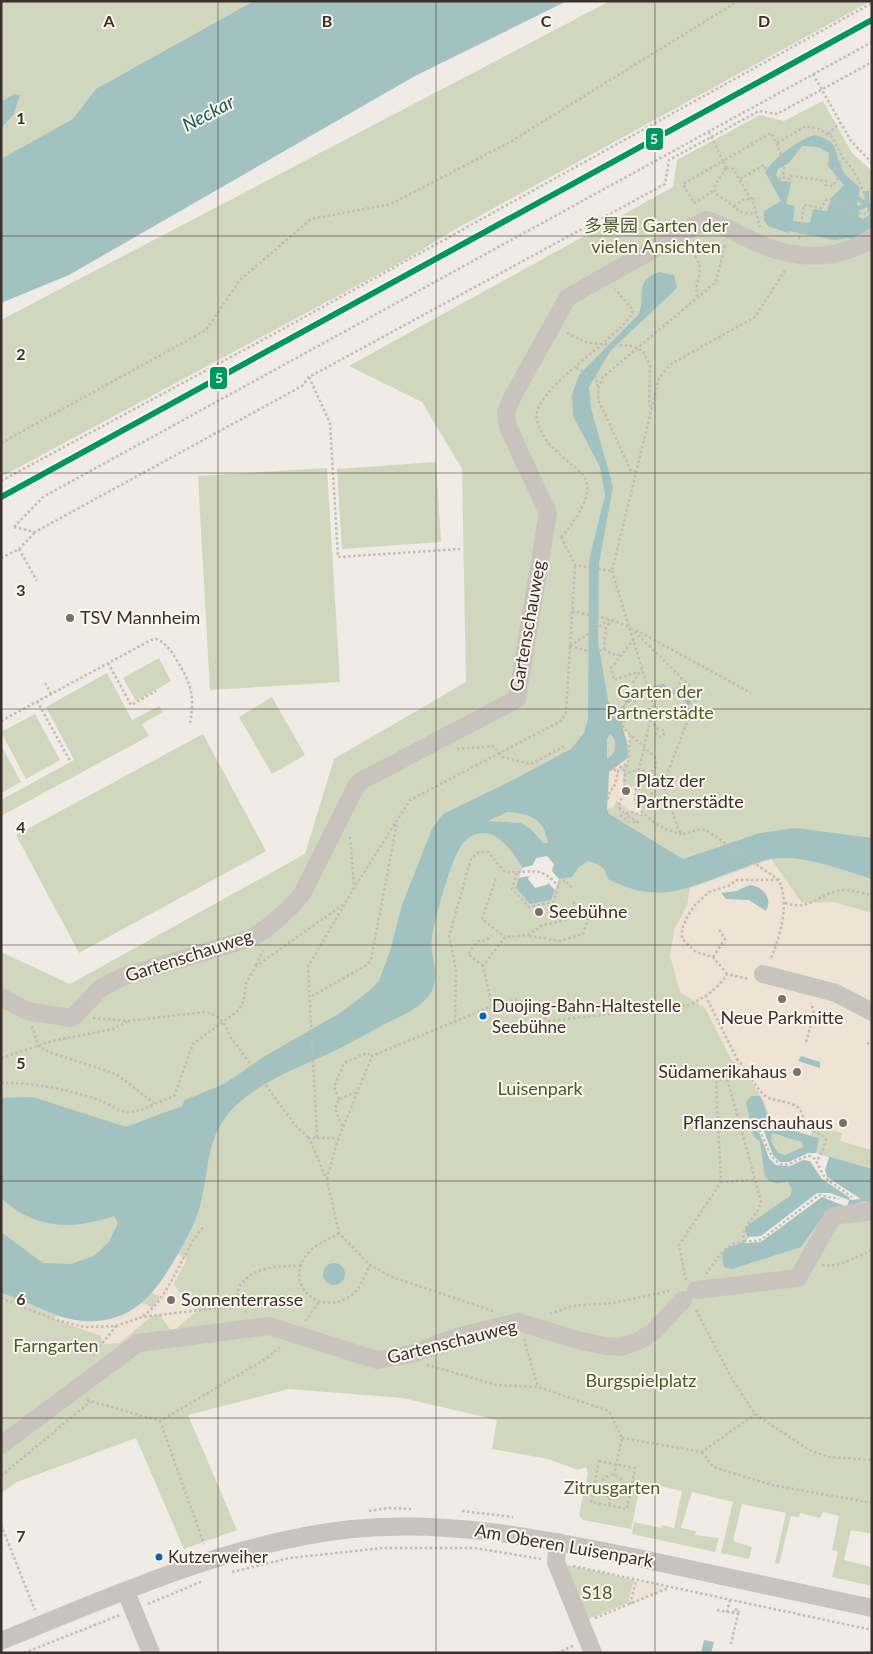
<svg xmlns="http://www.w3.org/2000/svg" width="873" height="1654" font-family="Lato,'Noto Sans SC',sans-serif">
	<rect width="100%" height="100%" fill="#f0ebe5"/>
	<g fill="#d1d6bf">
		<path d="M1,1H295L1,161Z"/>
		<path d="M610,1H871L454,230L410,257L1,477V320Z"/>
		<path d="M823,101L852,153L872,171V1534L851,1530L844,1560L872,1567V1586L832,1577L838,1551L832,1550L839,1516L823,1512L820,1518L800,1513L799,1517L791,1516L779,1564L775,1563L786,1513L742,1504L733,1541L752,1547L749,1559L721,1553L733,1502L692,1492L681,1528L696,1531L695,1535L719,1538L715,1552L632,1534L634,1522L661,1528L662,1525L674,1528L682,1491L641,1482L631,1529L583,1520L579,1515L588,1474L586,1467L578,1470L548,1459L492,1449L497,1420L403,1398L289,1389L188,1415L237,1530L184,1549L136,1438L17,1482L1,1493V952L70,984L305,854L334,759L466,682L462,469L422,402L349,366L673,187L677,160L760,115L784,121Z"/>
		<path d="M436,462L441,542L342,549L337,469Z"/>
		<path d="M327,468L340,682L210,690L198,476Z"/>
		<path d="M159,658L171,681L136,701L123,678Z"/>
		<path d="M107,673L132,720L159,706L163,712L142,724L149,736L1,816V800L74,760L46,707Z"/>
		<path d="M272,697L305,755L272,774L239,717Z"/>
		<path d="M35,714L60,760L26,779L1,732Z"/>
		<path d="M203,734L266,851L79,953L16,835Z"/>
		<path d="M1,745L21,782L1,793Z"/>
		<path d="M567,1565L634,1580L628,1603L586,1620Z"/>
	</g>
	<path fill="#efe3cc" d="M623,728L630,735L628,763L619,768L617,799L614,807L607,809L609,772L629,747Z"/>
	<g fill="#eee3d5">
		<path d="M619,768L625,774L622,780L625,787L629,788L636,785L635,803L646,817L632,812L617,802Z"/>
		<path d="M771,859L802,903L834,902L872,913V1150L840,1141L842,1133L815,1125L810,1136L771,1120L764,1102L749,1078L731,1059L705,1008L680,992L670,956L674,930L687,905L690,888Z"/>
		<path d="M178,1254L187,1259L174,1284L190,1307L198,1310L172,1332L160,1315L152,1316L120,1343L102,1344L101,1336L53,1319L56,1316L84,1321L125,1314L142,1303L153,1308L160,1297L152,1293Z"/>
		<path d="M636,1580L670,1587L630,1604Z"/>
	</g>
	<g fill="#a1c2c1" fill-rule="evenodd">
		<path d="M254,1H567L415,76L69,275L1,303V159L73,119L96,89Z"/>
		<path d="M14,94L20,95L14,114L1,128V102Z"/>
		<path d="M815,135C843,143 832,152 843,171C847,178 855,182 860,188L857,204L859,217L863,219L869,215L872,205V228L852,239L847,238L835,240L789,231L788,233L768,226L764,220V211L781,201L765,172L768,168C777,156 801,138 815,135ZM802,146L818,147L829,153L828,166L844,185L832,197L827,211L813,209L810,223L793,221L795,206L786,204L791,182L780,181L776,175L778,169L789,163Z"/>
		<path d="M659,272L674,275L677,287L675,290L611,350L589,387L591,408L613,487L599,563L598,642L608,700L611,707L617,709L624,705L629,697C627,703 623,709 622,715C620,729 630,743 628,758L609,772L607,809L609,814L683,859L760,833L796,828L872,838V879C841,870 804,854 771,859C763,860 754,864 746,867C693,884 664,908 608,879C605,867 600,864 588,861L578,868L572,877L559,879L551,900L530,904L516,888L522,867C510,847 489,818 464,842C452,854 435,918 432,937C429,956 442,976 430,994C419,1010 398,1017 381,1026C364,1035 347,1045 330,1053C300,1067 266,1079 241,1101C205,1132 211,1161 201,1202C197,1220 187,1237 179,1252C157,1291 134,1324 84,1321C54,1319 30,1301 1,1293V1232L43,1263L71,1264L94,1256L109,1242L118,1223L114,1216C106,1218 99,1221 91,1222C58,1230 26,1222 1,1198V1098L33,1097L126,1127L182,1106L185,1100L224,1084L265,1056L340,1013L368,992L379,981L390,951L402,905L432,829L443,814L509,782L571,749L584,733L588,719L589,561L605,495L600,467L573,416L572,395L579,375L639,314C646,295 633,282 659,272ZM610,734C618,740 617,754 607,759V739ZM507,812C529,813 545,819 548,843H543L531,829L521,823L488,821Z"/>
		<path d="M750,885C763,887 773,897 766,911L749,900L726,899L721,893L736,891Z"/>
		<path d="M801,1056L820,1062V1068L798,1061Z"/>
		<path d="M751,1096H760C765,1104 765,1114 771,1121C779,1128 808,1135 819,1138L816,1153L872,1169V1204L864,1201L825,1214L801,1247L732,1269L724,1267C717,1241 737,1250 748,1238L745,1229L748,1225L790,1196L792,1190L788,1181C778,1184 773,1185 765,1177L760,1142L753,1135L746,1102ZM772,1133L802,1142L803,1147L785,1155L778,1153L771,1141Z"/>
		<circle cx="334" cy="1274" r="11"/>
		<path d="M704,1640L714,1642L711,1653H701Z"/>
	</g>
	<g fill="#f0ebe5">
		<path d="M547,856L554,864L552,871L559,879L555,890L548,883L547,885L535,888L528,879L529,876L519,878L522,868L533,865L536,858Z"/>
		<path d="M750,1118L760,1121L773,1155L780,1162H789L808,1153H816L829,1157L825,1170L827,1177L861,1199L849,1200L847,1207L822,1197L761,1242L744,1243L749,1237L761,1236L817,1193H830L849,1200L850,1198L822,1179L810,1161L803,1160L790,1166L776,1165L769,1158L759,1132L751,1128Z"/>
	</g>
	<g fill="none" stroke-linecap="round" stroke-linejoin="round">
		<g stroke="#a1c2c1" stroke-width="4.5">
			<path d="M859,199L863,202"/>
			<path d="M867,200V193"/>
			<path d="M857,209L868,204L870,209"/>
			<path d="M627,701L639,693L663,686L666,691L680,693L689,703"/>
		</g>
		<g stroke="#c2bbb6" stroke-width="2.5" stroke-dasharray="2.5 2.5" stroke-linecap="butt">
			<path d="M813,74L851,141L872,163"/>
			<path d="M709,132L723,161L683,184L694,203L711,192L715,193"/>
			<path d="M828,134L841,122"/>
			<path d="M777,143L784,165L783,177L790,179L791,176L826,181L825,185L833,186L838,178L833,169L842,165L840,162L843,158"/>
			<path d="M726,168L723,161L771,133L777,143L806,126L819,129L832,137L843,158L854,171L866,197"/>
			<path d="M726,168L733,169L754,204L760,227"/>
			<path d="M726,168L715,185V193L734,206L740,212L756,214"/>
			<path d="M740,179L764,165L773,183L783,177"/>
			<path d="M734,206L742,200L757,198"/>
			<path d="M799,239L804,205L821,208L827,199L838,200L841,205L848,206L851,211L864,214L868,212V207"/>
			<path d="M693,247L692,252C710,276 691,279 698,298"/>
			<path d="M567,333L588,343L632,346L643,351L650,365L649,404L653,409"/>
			<path d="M576,368L597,378L596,383L598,386"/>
			<path d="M309,377L330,423L338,557L460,549"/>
			<path d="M1,443L206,330L240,280L311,219L391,204L510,142L738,1"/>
			<path d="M636,472L631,471L598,399L599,386L603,377L716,282L725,245"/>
			<path d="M1,481L281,330L872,3"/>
			<path d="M14,527L35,532L302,386L309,377L665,184L669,160L759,111L777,114L872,62"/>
			<path d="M14,527L43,497L872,42"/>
			<path d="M561,537L575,565L612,571L659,378L671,364L755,317L786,269"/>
			<path d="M561,537C574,522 601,489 579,471C566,459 550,449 542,433C539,426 535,420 537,412C544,383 613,342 632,314L633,310L615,289"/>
			<path d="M19,549L37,581"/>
			<path d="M1,558L19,549L35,532"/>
			<path d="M612,571L653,705L636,785L635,803C646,819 664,831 682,834"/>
			<path d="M572,611L608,619"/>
			<path d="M631,628L698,694L663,785L679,831L685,834L700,829L706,830L779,880C790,903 780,938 770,960"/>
			<path d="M636,630L751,693"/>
			<path d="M634,639L611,668L614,680L638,672"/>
			<path d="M570,646L610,619L631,628"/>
			<path d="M570,646L588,651"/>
			<path d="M604,649L612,654L619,655"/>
			<path d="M599,651L604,649L606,627L613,620"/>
			<path d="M108,663L131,705L156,691"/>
			<path d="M642,668L633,683L636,695L633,709L625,714L623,728L655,757L656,766L648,777"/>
			<path d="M45,683L51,694"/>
			<path d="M675,694L682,677"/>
			<path d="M37,701L70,761"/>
			<circle cx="659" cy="713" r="3"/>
			<path d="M650,720L658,729"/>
			<path d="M1,721L151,640L157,639C167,644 171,651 176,659C191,683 195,695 190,723"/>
			<circle cx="660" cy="733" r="4"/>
			<path d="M630,735L628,763L623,773L625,774L640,769L645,771L652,791L650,803L638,808"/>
			<path d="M457,749L493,746L503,757L531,764L565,746"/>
			<path d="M614,769L618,773"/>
			<path d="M625,774L624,795L619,802L620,809L625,814L632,812L645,816"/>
			<path d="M608,799L610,790L614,788L619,768L628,763"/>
			<path d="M620,815L629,822H638L625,814"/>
			<path d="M350,837L354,886"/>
			<path d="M517,873L512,889L529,907L553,902L560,882L565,880L572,888"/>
			<path d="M496,879L482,919L505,937"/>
			<path d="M785,903C809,911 816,896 837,891C848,888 861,893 872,895"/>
			<path d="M529,936L560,941L583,934L590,912"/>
			<path d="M713,957L725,939L718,928"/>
			<path d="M256,965L263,950"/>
			<path d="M483,966L468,954L478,941L487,940L491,935"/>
			<path d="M727,974L713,957L696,952L682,939V929L687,917L694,906L709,892L728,886L737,880H779"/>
			<path d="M312,996L367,965L371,960L397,822"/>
			<path d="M492,1006L483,966L505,937L528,935L541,926L568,919L575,900"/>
			<path d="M93,1018L128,1021L204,1012C219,1014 224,1022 230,1036L295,1125L309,1138"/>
			<path d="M455,1022L456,970L449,936L471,859L479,852H488L505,872C530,874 540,864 558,886"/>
			<path d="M32,1026L39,1047L49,1052L116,1074L154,1103"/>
			<path d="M806,1042L814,1013L811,1003"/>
			<path d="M867,1043L872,1044"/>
			<path d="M1,1058L52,1041L113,1029L127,1022"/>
			<path d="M737,1059C745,1068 756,1087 763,1094C771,1102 786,1100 796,1106C804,1111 802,1119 807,1126C811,1132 821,1133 826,1139L823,1150L817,1161"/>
			<path d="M1,1083C35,1082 68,1090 99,1100C108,1103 120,1112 127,1112C143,1112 159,1101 174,1096L193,1044L239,1010L244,1000L246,983L256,966L344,904"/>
			<path d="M339,1099L334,1087L344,1063L367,1053L372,1056"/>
			<path d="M740,1121H755C763,1132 770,1169 788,1164C796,1162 801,1157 810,1156L815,1159L825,1178L852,1197"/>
			<path d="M342,1126L335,1108L339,1099L357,1092"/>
			<path d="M317,1138H338"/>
			<path d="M327,1179L336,1145L372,1056L492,1006L517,999L549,1021L689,1005C705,997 717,990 727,974L749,979"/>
			<path d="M721,1182L754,1180"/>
			<path d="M339,1233C330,1239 316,1244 309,1252C281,1283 319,1319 352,1295C360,1289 365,1274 370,1265"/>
			<path d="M744,1241H758L765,1237L819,1195L839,1199"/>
			<path d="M822,1265C839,1268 856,1257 872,1250"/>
			<path d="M706,1274C717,1259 725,1244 744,1241C741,1222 759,1217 761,1201L726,1075L737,1059L706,997"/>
			<path d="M686,1280L679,1245L721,1182L716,1083L726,1075"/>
			<path d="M1,1298L53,1319L85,1327L116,1326L142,1317L243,1305L247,1314"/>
			<path d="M237,1306C237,1300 237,1291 239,1287C252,1266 279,1266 300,1266"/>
			<path d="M696,1310L732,1379L755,1414L809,1450L828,1457L872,1460"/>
			<path d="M493,1311L392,1277L370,1265L339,1233L327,1180L309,1138H317L308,967L354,888L410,800L561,721L566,712L575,565"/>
			<path d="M550,1314L572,1306L613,1303L669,1291"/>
			<path d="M143,1316C170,1298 181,1253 203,1227"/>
			<path d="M305,1321L319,1302"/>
			<path d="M524,1339L538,1387"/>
			<path d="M93,1355L116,1326"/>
			<path d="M427,1365L497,1385L538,1387L609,1411L622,1438L614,1475"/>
			<path d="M87,1400L160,1421L267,1358L280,1347"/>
			<path d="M160,1421L204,1544"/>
			<path d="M622,1438L702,1452L755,1414"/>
			<path d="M702,1452L713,1467L772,1485L872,1503"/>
			<path d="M599,1461L635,1468L627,1509L591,1502Z"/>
			<circle cx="612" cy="1486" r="11"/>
			<path d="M1,1476L90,1402"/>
			<path d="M609,1505L610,1496"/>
			<path d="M369,1511L387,1508L411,1509"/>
			<path d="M462,1511L513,1517"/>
			<path d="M1,1525L35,1610"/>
			<path d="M573,1566L872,1630"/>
			<path d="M232,1572L290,1558L382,1548H475L541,1559"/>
			<path d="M148,1604L203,1581"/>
			<path d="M630,1604L636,1580"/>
			<path d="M717,1610L738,1614L731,1644"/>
			<path d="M727,1612L730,1600"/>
			<path d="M733,1613L734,1609L739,1610L738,1614"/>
			<path d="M595,1618L669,1588"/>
			<path d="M24,1653L120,1615"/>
			<path d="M557,1653L573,1646"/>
		</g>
		<g stroke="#c9c3be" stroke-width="18">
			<path d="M763,974L836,993L872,1012"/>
			<path d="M1,997L27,1011L72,1018L101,988L122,977L251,938C270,927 288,911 302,894L357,785L361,781L517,699L548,513L508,427L506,412L512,398L568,297L706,220C728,226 747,240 769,248C807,260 837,259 872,239"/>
			<path d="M696,1290L798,1278L833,1216L872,1211"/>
			<path d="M1,1445L138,1343L269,1326L377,1360L412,1354L460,1336L518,1322L581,1341L606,1346L621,1347L639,1341L654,1331L683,1300"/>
			<path d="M558,1542L556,1562L593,1653"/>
			<path d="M126,1592L151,1653"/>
			<path d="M1,1641C114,1595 230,1542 352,1529C449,1519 544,1539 638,1558C716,1574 794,1591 872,1608"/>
		</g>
		<defs>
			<path id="tram-1" d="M1,497L872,20"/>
		</defs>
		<use href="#tram-1" stroke="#fbf5ee" stroke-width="10"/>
		<use href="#tram-1" stroke="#00975f" stroke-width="6"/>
	</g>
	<path fill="none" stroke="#3b302b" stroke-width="1" stroke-opacity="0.55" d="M218,1V1653M436,1V1653M655,1V1653M1,236H872M1,473H872M1,709H872M1,945H872M1,1181H872M1,1418H872"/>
	<g fill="#7a716c" stroke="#fbf5ee" stroke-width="2">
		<circle cx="70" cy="618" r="5"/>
		<circle cx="626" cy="791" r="5"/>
		<circle cx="539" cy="912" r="5"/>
		<circle cx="782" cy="999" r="5"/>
		<circle cx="797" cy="1072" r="5"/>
		<circle cx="843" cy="1123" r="5"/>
		<circle cx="171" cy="1300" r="5"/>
	</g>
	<g fill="#0065bd" stroke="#fbf5ee" stroke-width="2">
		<circle cx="483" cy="1016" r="4.5"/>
		<circle cx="159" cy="1557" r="4.5"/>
	</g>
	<g text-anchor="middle" stroke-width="4" stroke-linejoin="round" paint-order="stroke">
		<g font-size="17" fill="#3b302b" stroke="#fbf5ee" text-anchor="start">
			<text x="492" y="1012">Duojing-Bahn-Haltestelle<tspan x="492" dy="21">Seebühne</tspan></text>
			<text x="168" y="1563">Kutzerweiher</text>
		</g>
		<g font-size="18" fill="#4a5a2e" stroke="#fbf5ee">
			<text x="656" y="232">多景园 Garten der<tspan x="656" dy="21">vielen Ansichten</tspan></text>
			<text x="660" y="698">Garten der<tspan x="660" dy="21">Partnerstädte</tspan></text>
			<text x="540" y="1095">Luisenpark</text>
			<text x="56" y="1352">Farngarten</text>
			<text x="641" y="1387">Burgspielplatz</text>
			<text x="612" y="1494">Zitrusgarten</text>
			<text x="597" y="1599">S18</text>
		</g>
		<g font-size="18" fill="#3b302b" stroke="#fbf5ee" text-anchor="start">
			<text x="80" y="624">TSV Mannheim</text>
			<text x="636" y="787">Platz der<tspan x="636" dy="21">Partnerstädte</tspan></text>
			<text x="549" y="918">Seebühne</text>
			<text x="782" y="1024" text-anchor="middle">Neue Parkmitte</text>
			<text x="787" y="1078" text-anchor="end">Südamerikahaus</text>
			<text x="833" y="1129" text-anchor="end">Pflanzenschauhaus</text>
			<text x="181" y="1306">Sonnenterrasse</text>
		</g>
		<g font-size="18" fill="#3b302b" stroke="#fbf5ee">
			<text transform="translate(528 626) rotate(-80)" y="6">Gartenschauweg</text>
			<text transform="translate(189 956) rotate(-18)" y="6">Gartenschauweg</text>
			<text transform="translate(452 1342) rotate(-14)" y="6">Gartenschauweg</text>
			<text transform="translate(564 1546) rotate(10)" y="6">Am Oberen Luisenpark</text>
		</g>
		<g font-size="19" font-style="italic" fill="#1f5a5e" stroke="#fbf5ee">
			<text transform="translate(208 113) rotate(-28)" y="7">Neckar</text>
		</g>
	</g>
	<g font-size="16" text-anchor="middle" font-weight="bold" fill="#3b302b" stroke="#fbf5ee" stroke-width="4" stroke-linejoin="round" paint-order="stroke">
		<text x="109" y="27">A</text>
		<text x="327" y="27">B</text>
		<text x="546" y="27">C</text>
		<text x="764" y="27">D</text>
		<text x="21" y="124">1</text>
		<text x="21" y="360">2</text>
		<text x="21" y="596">3</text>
		<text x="21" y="833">4</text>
		<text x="21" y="1069">5</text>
		<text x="21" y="1305">6</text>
		<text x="21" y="1542">7</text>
	</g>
	<g stroke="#fbf5ee" stroke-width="2">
		<rect x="645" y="127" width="19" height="24" rx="5" fill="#00975f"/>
		<rect x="209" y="366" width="19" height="24" rx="5" fill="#00975f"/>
	</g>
	<g font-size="14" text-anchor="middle" font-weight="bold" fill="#fff">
		<text x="654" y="144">5</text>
		<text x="219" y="383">5</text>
	</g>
	<rect width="873" height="1654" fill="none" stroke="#3b302b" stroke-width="5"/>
</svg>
